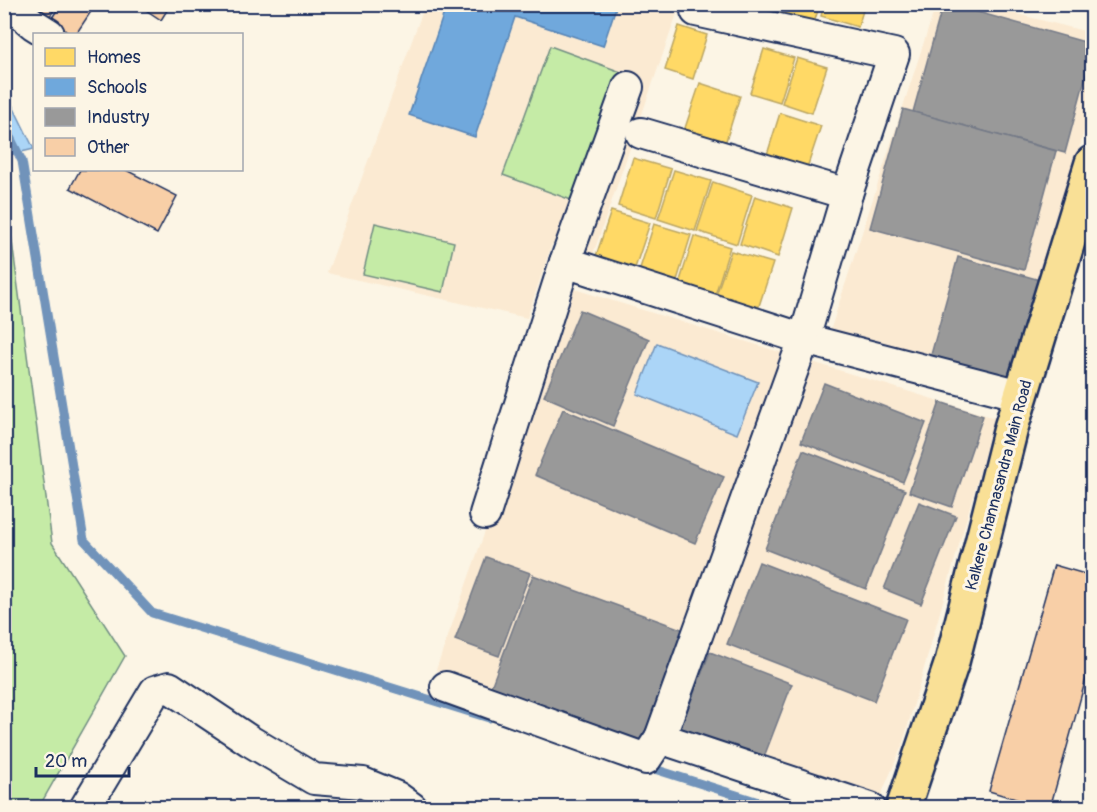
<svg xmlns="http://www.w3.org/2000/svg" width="1097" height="812" font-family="Pangolin,sans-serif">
	<rect width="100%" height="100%" fill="#fcf5e5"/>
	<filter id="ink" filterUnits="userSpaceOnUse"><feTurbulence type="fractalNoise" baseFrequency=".0167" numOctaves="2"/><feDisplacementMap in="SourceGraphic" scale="12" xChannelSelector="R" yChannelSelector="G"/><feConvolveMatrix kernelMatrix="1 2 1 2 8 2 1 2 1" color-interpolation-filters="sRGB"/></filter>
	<g filter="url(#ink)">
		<g fill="#fbead2">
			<path d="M425,5H680L591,260L552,244L527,318L327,273Z"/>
			<path d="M936,5H981L1092,33V101L1016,388L830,331Z"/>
			<path d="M571,288L995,418L902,746L876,807H831L436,670Z"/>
		</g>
		<g fill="#c5eba6" stroke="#708d82" stroke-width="1.5">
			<path d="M550,46L621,72L574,201L503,175Z"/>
			<path d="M5,189L52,543L125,656L39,807H5Z"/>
			<path d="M375,223L454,242L443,292L363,274Z"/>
		</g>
		<g fill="#abd5f7" stroke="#7193ba" stroke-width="1.5">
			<path d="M5,90L34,149L5,156H4Z"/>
			<path d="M657,343L758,382L737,434L637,394Z"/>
		</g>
		<g fill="#ffd966" stroke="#bba664" stroke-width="1.5">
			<path d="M777,4H820L813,26L774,14Z"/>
			<path d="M824,4H865L858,27L821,16Z"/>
			<path d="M679,26L707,35L693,79L665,70Z"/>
			<path d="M764,49L794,58L780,102L750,93Z"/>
			<path d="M797,58L827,67L812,113L782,103Z"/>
			<path d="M700,83L740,96L725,144L684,131Z"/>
			<path d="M780,113L821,126L806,171L766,158Z"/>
			<path d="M633,158L671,169L656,218L618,206Z"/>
			<path d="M674,170L711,181L695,231L658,219Z"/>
			<path d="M713,182L752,195L737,244L697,231Z"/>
			<path d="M755,196L793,208L778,257L740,244Z"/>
			<path d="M611,211L650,223L633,274L594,262Z"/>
			<path d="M654,224L691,235L674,290L637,278Z"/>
			<path d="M694,236L730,247L715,295L679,284Z"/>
			<path d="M731,251L773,263L757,312L715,298Z"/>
		</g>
		<path fill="#6fa8dc" stroke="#5684b6" stroke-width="1.5" d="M447,4H617L603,46L515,17L475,137L409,115Z"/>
		<g fill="#999" stroke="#737987" stroke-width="1.5">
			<path d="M943,4H949L1092,44V53L1065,153L913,112Z"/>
			<path d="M903,109L1056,151L1024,270L870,228Z"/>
			<path d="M958,257L1040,280L1011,385L929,362Z"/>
			<path d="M580,310L649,339L613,426L544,396Z"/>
			<path d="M824,383L926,423L903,482L801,442Z"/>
			<path d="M940,402L983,416L952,507L909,492Z"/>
			<path d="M563,409L724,477L695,543L535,475Z"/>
			<path d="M803,450L905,490L866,589L765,549Z"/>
			<path d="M919,502L956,516L921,604L884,589Z"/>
			<path d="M486,557L530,573L499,656L455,640Z"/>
			<path d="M759,562L906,619L874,701L727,644Z"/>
			<path d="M533,575L684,630L642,742L491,687Z"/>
			<path d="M710,652L792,684L762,762L680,729Z"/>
		</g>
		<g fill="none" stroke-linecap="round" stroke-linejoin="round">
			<g stroke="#7193ba" stroke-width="9">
				<path d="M4,125L22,161L84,540L152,613L489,718"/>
				<path d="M645,766L777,808"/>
			</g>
		</g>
		<g fill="#f8cfa7" stroke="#1b2f5e" stroke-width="1.5">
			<path d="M33,4H58L50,16Z"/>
			<path d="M61,4H96L76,34H70L50,21Z"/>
			<path d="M137,4H171L161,20Z"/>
			<path d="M80,170H126L177,196L157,234L70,188Z"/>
			<path d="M1054,565L1092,576V657L1050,808H1046L989,791Z"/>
		</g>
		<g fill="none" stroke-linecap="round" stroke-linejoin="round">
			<defs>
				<g id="minor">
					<path d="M10,4L33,24L49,34"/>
					<path d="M696,11L894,54L847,194L804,339L1021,395"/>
					<path d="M641,133L847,194"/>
					<path d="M565,262L804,339L660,738"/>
					<path d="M485,514L565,262L628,87"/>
					<path d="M446,687L646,759L660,738L870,808"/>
					<path d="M85,808L155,691L169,687L250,741L314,779L363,783L397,797L412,808"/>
				</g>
				<path id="major" d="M903,808L952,662L1011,428L1092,163"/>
			</defs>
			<use href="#minor" stroke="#1b2f5e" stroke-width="34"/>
			<use href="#major" stroke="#1b2f5e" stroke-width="38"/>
			<use href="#minor" stroke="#fcf5e5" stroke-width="30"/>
			<use href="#major" stroke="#f9e096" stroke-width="33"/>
		</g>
	</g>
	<g text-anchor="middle" stroke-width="6" stroke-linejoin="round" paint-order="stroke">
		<g font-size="16" fill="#1b2f5e" stroke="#fcf5e5">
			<text transform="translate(998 485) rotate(-75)" y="6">Kalkere Channasandra Main Road</text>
		</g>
	</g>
	<rect width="1097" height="812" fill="none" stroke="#fcf5e5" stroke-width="24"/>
	<rect x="12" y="12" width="1073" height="788" fill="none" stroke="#1b2f5e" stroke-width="2" filter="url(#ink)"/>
	<rect x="33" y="33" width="210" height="138" fill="#fcf5e5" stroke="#a2a6af" stroke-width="1.5"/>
	<rect x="45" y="48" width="30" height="18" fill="#ffd966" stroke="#a2a6af" stroke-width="1.5"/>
	<text x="87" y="63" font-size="18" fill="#1b2f5e">Homes</text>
	<rect x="45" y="78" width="30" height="18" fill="#6fa8dc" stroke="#a2a6af" stroke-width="1.5"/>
	<text x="87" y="93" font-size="18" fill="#1b2f5e">Schools</text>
	<rect x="45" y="108" width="30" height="18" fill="#999999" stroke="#a2a6af" stroke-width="1.5"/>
	<text x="87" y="123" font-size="18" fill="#1b2f5e">Industry</text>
	<rect x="45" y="138" width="30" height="18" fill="#f8cfa7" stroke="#a2a6af" stroke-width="1.5"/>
	<text x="87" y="153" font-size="18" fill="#1b2f5e">Other</text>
	<path d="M36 767v9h93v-9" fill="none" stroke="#1b2f5e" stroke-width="3"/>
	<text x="45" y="767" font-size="18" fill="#1b2f5e" stroke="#fcf5e5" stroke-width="4.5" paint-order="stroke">20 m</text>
</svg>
